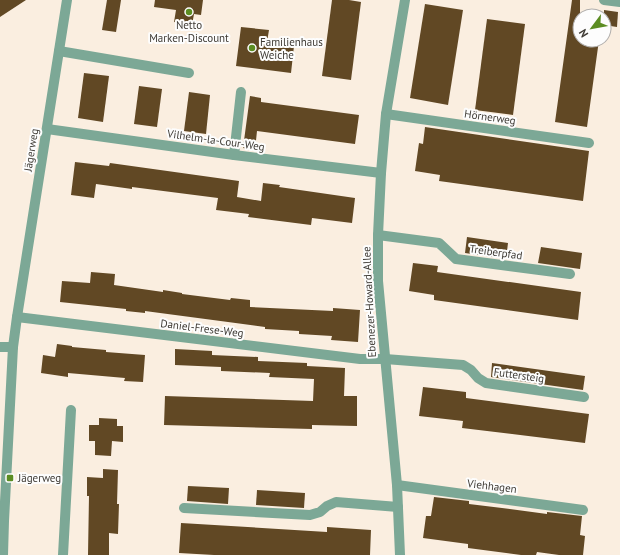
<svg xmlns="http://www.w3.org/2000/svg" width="620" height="555" font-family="'PT Sans',sans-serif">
	<rect width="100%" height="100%" fill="#faeee0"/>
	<g fill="#614824">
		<path d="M0,0H26L0,17Z"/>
		<path d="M107,0H121L116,32L102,30Z"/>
		<path d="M155,0H203L201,15L194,14L192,25L174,22L176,10L154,7Z"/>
		<path d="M332,0H349L361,2L351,80L322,76Z"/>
		<path d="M572,0H580V40H599L587,127L555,122Z"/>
		<path d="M425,4L463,10L448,105L410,98Z"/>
		<path d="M604,10L618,12L617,27L604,25Z"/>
		<path d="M487,19L525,24L513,115L475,110Z"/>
		<path d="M241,27L269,30L267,42L294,46L291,73L236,66Z"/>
		<path d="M84,73L109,76L103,122L78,118Z"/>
		<path d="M139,86L162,89L157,127L134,124Z"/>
		<path d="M189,92L210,95L206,134L184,131Z"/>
		<path d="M250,96L261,98V102L359,115L355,144L257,131L255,150L243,148Z"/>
		<path d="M425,127L589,151L583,201L439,181L440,175L415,171L419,143L423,144Z"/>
		<path d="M75,162L109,166L110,163L239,181L237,197L261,201L263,183L280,185L279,187L355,198L352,223L312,218L311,225L248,217L249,214L216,210L218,198L132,187V189L96,184L94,198L71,195Z"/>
		<path d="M467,237L508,243L506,259L465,253Z"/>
		<path d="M541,247L582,253L580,269L538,263Z"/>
		<path d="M413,263L438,266L437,272L581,292L578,320L434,300V295L409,291Z"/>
		<path d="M91,272L115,274L114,285L163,292V290L182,293V294L230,300L231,298L250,300V307L333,311V308L360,310L358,342L331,340L332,336L299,334V331L265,329V327L228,322L145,311V313L126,311V309L60,302L62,281L90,283Z"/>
		<path d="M57,344L72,346V347L106,350V352L145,355L143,382L124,381L125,378L68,373V377L41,373L43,355L55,357Z"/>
		<path d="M175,349L212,351V355L258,357V361L307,363V366L345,368L344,396H357V426L312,425V429L164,425L165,396L313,401L314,379L269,377L270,373L221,371V367L175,365Z"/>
		<path d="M492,363L585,376L583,390L491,377Z"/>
		<path d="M423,387L466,392V398L589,414L585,443L462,428L463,421L419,416Z"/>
		<path d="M99,418L117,419V426H123V442L112,441L111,456L95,455V441H89V425H99Z"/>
		<path d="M103,469L118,470L117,504H119L118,534L109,533V555H88L89,496H87V477L103,478Z"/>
		<path d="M188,486L229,488L228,504L187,501Z"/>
		<path d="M257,490L305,493L304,508L256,505Z"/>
		<path d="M434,497L469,501V504L502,508L547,514V512L582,516L580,535L585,536L583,555H559L537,552L536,555H521L468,548V544L423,538L426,516H431Z"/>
		<path d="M181,523L327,532V527L371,530L370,555H214L179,553Z"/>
	</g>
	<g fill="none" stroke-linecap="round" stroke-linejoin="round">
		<g stroke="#7ca896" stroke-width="10">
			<path d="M604,0L620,2"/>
			<path d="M59,51L189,73"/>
			<path d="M386,114L589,143"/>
			<path d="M47,129L234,155L381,173"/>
			<path d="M234,155L241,92"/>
			<path d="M378,235L439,243L456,259L570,274"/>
			<path d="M17,317L360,359H385L463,365L471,370L478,378L486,383L584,397"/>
			<path d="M0,347H13"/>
			<path d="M397,485L583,510"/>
			<path d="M184,508L310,515L320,512L327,506L336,502L398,507"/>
			<path d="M3,555L4,521L13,347L17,317L67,0"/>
			<path d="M63,555L71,410"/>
			<path d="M400,555L397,485L378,281V235L381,173L386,114L405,0"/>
		</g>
	</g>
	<g fill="#5c8d22" stroke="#fdfdfd" stroke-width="1.5">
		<circle cx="189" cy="12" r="4"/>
		<circle cx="252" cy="48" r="4"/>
		<rect x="6" y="474" width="8" height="8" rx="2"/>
	</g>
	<g text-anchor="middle" stroke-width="4" stroke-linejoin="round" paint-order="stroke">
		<g font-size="11" fill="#3e3a34" stroke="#fdfdfd" text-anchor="start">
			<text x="189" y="29" text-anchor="middle">Netto<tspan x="189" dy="13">Marken-Discount</tspan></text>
			<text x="260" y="46">Familienhaus<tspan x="260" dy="13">Weiche</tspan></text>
			<text x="18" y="482">Jägerweg</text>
		</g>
		<g font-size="11" fill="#3e3a34" stroke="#fdfdfd">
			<text transform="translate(490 117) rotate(8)" y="4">Hörnerweg</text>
			<text transform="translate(216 140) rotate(8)" y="4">Vilhelm-la-Cour-Weg</text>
			<text transform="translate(31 150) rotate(-81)" y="4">Jägerweg</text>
			<text transform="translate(496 252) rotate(8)" y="4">Treiberpfad</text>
			<text transform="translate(369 302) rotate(-93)" y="4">Ebenezer-Howard-Allee</text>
			<text transform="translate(202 328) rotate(7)" y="4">Daniel-Frese-Weg</text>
			<text transform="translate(519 375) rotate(8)" y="4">Futtersteig</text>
			<text transform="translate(492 486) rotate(7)" y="4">Viehhagen</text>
		</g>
	</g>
	<g transform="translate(592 28) rotate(238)"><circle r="19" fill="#fdfdfd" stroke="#b1afad"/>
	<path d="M0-3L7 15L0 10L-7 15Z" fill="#5c8d22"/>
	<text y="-6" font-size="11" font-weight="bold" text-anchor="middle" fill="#3e3a34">N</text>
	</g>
</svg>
